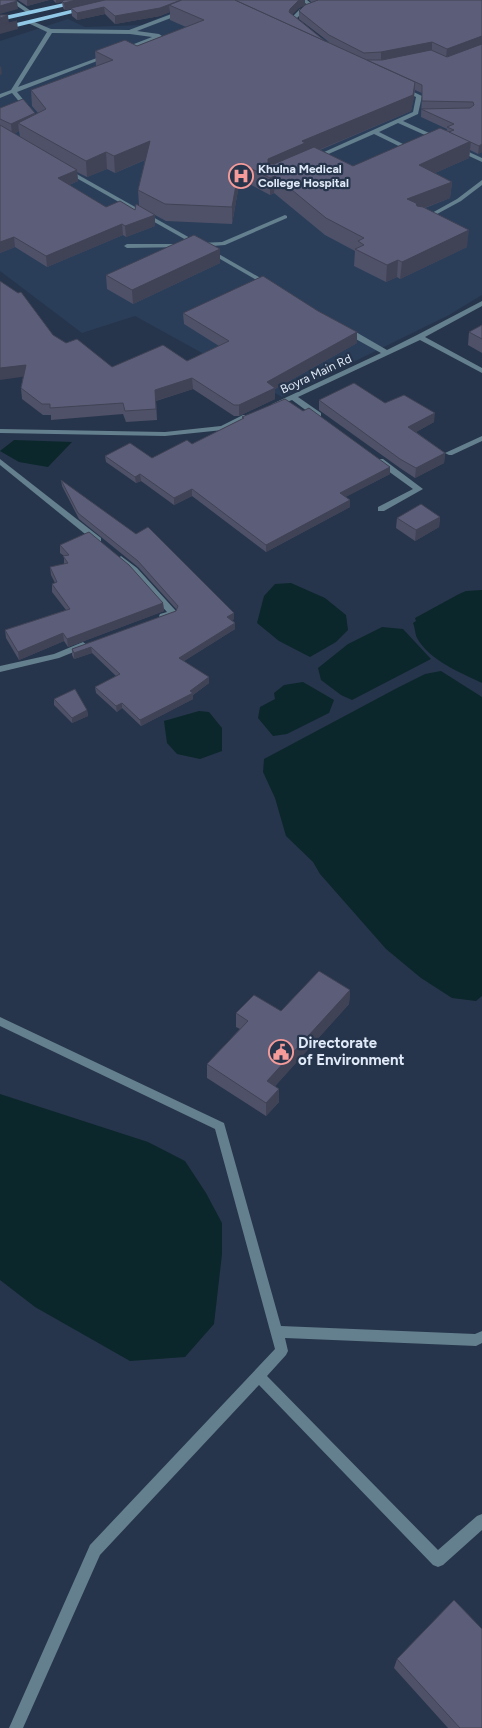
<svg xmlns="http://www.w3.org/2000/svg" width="482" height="1728" font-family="Figtree,sans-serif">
	<rect width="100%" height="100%" fill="#26354b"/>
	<path fill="#2a3e59" d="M212,0H244L386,68L482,81V295L449,315L282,397L135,316L82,333L0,271V41L68,19L85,27L142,25L175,11Z"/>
	<g fill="#0b272b">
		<path d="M14,440L72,442L48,467L19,462L0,451Z"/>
		<path d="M291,583L325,598L346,615L348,630L336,642L310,657L279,641L257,623L264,596L275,584Z"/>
		<path d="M482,590V683C461,673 429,660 417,638C415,634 415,627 413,623L416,621L415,618L459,594L466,591Z"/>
		<path d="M382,627L403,629L431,659L352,700L341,695L321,680L318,668L348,644Z"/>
		<path d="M441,671L482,697V996L476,1001L452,998L421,978L386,949L320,874L313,862L286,836L275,798L263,772L264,759L399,687L425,674Z"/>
		<path d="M303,682L334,700L329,713L287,734L273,736L258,718L260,707L275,699L274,693L284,685Z"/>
		<path d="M199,711L209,712L222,728V751L200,759L177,754L167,743L164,721Z"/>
		<path d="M0,1094L148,1142L185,1161L206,1193L222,1223V1254L214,1324L185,1357L130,1361L35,1307L0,1280Z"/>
	</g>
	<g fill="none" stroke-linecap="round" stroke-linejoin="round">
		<g fill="#647f8d" fill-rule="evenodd">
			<path d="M182,10L185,12L184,13L137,31L159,34L162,36L161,37L123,52L121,51V49L152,37L130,34L52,33L18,87L105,55L110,56L17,92L31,109V111H27L12,93L0,98V94L11,90L47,32L28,23V21H32L51,29L129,30Z"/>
			<path d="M403,87L422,96L418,114L403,121L440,138V140H436L398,123L379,132L413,149V151H409L374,134L317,159H313V157L413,112L416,97L401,90L400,89Z"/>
			<path d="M458,147L482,158V162L456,150V148Z"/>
			<path d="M482,180V185L461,201L426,220L421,219L457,199Z"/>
			<path d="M285,215L287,216V218L225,245L200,247L197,245L200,243L222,242Z"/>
			<path d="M183,244L186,246L185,247L127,248L124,246L127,244Z"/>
		</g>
		<g fill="#647f8d" fill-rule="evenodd">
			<path d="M8,0H15L31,11L26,12Z"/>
			<path d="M301,0H307L316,7L304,11L296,19L304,25L301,27L290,19L300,9L309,6Z"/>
			<path d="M66,168L199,243L200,244L195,245L64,171L63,170Z"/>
			<path d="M210,249L271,284L272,285L267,286L208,252V250Z"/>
			<path d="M482,301V306L425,337L482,368V373L420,340L298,397L321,413V417H315L292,400L276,406L272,404L381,353L343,332V328H349L387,350L417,335Z"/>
			<path d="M243,415H246L250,417L223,430L165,436L0,433V429L165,432L221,426Z"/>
			<path d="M482,436V441L452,455H449L445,453Z"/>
			<path d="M0,459L101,538V542H95L0,465Z"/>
			<path d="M377,459H383L423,489L384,511H378V507L413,489L377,463Z"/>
			<path d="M121,556L137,568L176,611L177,613L176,615L163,619L160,618L159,616L160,614L167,612L131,572L118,561L117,559Z"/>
			<path d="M83,642L87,645L86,647L59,658L0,672V666L54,654Z"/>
			<path d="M0,1017L224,1123L281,1326L475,1334L482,1331V1343L476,1346L285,1338L288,1351L286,1355L267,1376L438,1550L477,1516L482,1514V1530L443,1565L438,1567L433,1565L259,1385L100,1555L23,1728H9L90,1545L275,1349L215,1129L0,1026Z"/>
		</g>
		<g fill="#90c8e6" fill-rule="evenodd">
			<path d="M78,0L80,1V3L0,21V17Z"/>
			<path d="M87,6L90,8L89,9L0,31V27Z"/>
		</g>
	</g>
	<g fill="#4f5168" fill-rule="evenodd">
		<path d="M18,0H49L27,6Z"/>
		<path d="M53,0H305V5L312,3L309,0H482V152L478,154L470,150L469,158L435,173L452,182L450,198L425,208L467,247L400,279L397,277L386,282L354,266L355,251L325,235L274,193L270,195L240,179L232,224L166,221L155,215V226L126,237L123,235L47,267L15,247L0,253V108L35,113V115L38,113L32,106L31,90L96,66L95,51L137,46L186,27L170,20V12L160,16L115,24L105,14L77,20L72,16L71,9L65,10L63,8L62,2L56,3ZM305,5L299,11V19L329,42L325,41L292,14L299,8ZM415,90L422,93L421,117L447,129V130L353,166L320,150L411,111ZM19,131L20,137L14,134ZM145,160L138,190L139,205L135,210L106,207L69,185L78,181L77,172L87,177L107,169L115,173Z"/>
		<path d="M220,249V263L133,304L107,289L106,275Z"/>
		<path d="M318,311L357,332V343L275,389V399L239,416H234L193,389L156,401L157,420L126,422L123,414L51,420V415H43L22,399L21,388L23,377L53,335L66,343L112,367L187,361L219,346L184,324L183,313Z"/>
		<path d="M482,325V353L468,345L469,332Z"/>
		<path d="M319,400L385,403L434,422L416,432L445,453L444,463L415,478L400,468L319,410Z"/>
		<path d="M242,417L390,467V474L345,497L350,500V507L266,552L192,496L174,505L141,481L136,483L106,462L105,456L152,458L192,444L242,419Z"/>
		<path d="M61,480L234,613V619L232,620L235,623V629L184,661L209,683L193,695V699L141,726L122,708L117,712L96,693L95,687L116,676L92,653L74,659L72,655V649L176,611L177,610L138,567L79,519L62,486Z"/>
		<path d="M440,517L439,527L415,541L396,528L397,518Z"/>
		<path d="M60,545L163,603L164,611L68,647L64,641L19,660L6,638L5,630L66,610L52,592V584L55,583L51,575L50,567L64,564V556L60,553Z"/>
		<path d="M54,699L87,710L88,716L72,723L54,705Z"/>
		<path d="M350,990L349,1004L275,1086L279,1102L266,1116L207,1078V1064L240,1029L236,1027V1013L281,1011Z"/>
		<path d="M397,1659L482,1728H448L394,1668Z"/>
	</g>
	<g fill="#404255">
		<path d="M27,0H49L27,6Z"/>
		<path d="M56,0H69L56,3Z"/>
		<path d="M76,0H109L65,10L64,3Z"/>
		<path d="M299,0H305V5L299,8L290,17L289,20L290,9Z"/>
		<path d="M17,1L18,9L0,14V6Z"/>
		<path d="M169,5L170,12L160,16L115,24V16Z"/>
		<path d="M104,7L105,14L77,20V13Z"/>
		<path d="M8,15L9,23L0,25V18Z"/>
		<path d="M17,21L18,29L0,34V26Z"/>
		<path d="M482,36V44L446,57L447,49Z"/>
		<path d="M432,42V50L381,60V52Z"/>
		<path d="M1,66L2,74L0,75V67Z"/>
		<path d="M415,82L414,98L411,111L304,156L268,177V159Z"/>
		<path d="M35,113L36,123H18L19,131L12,135L11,124Z"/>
		<path d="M150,141L151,157L115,173L114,156Z"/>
		<path d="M471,141L469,158L417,181L419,165Z"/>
		<path d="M482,144V152L478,154L479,146Z"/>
		<path d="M106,152L107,169L87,177L86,161Z"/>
		<path d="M240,163V179L232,224V207Z"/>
		<path d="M77,170L78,181L59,189L58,178Z"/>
		<path d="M275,176L274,193L270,195V178Z"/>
		<path d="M452,182L450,198L405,215L407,199Z"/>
		<path d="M155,215V226L126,237L125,226Z"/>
		<path d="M122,224L123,235L47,267L46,256Z"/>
		<path d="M469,230L467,247L400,279L402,262Z"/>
		<path d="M14,237L15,247L0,253V242Z"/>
		<path d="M220,249V263L133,304L132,290Z"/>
		<path d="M398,260L397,277L386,282L387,265Z"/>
		<path d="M357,332V343L275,389V399L239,416V405L267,382Z"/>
		<path d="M26,365L28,376L0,380V368Z"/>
		<path d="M192,378L193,389L155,401V390Z"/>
		<path d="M435,413L434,422L407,437L408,427Z"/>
		<path d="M445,453L444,463L415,478L416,468Z"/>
		<path d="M390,467V474L340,500V493Z"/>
		<path d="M140,474L141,481L136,483L135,477Z"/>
		<path d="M192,489V496L174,505V498Z"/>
		<path d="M350,500V507L266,552V545Z"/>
		<path d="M440,517L439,527L415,541L416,530Z"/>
		<path d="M163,603L164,611L68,647L67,639Z"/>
		<path d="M234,613V619L227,623V617Z"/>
		<path d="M235,623V629L179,664V658Z"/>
		<path d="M63,633L64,641L19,660L18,652Z"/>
		<path d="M91,647L92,653L74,659V653Z"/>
		<path d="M209,677V683L193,695V699L141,726L140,720L190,691Z"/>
		<path d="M122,703V708L117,712L116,706Z"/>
		<path d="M87,710L88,716L72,723V718Z"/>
		<path d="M350,990L349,1004L267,1095V1081Z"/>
		<path d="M279,1089V1102L266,1116V1103Z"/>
	</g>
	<g fill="#5c5e79" stroke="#404255">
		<path d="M0,0H15L17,1L0,6Z"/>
		<path d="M65,0H76L64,3L62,1Z"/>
		<path d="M105,0H181L160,8L115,16L104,7L77,13L71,8Z"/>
		<path d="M182,0H235L415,82L413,95L302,141L305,143L268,159V164H274L314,147L353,166L440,128L471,141L419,165L452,182L407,199L416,203L417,206L423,207L469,230L402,262L398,260L387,265L355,249L364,245L358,241L364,238L326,218L275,176L270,178L240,163L232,207L165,204L138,190L150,141L114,156L106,152L86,161L18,123L46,109L31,90L113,60L95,51L125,40L137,46L204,20L169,5Z"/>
		<path d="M235,0H299L290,9L289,12L325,41Z"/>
		<path d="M317,0H482V36L447,49L432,42L381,52L364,53L329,35L299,11L305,5L318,0Z"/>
		<path d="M0,15H8L0,18Z"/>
		<path d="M17,21L0,26V25Z"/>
		<path d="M482,44V144L479,146L449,132L454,130L447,127L454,124L421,109L470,108L474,105L473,102L422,101V85L367,60H382L431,50L447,57Z"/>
		<path d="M23,99L35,113L11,124L0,119V108Z"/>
		<path d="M0,125L77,170L58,178L106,207L120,201L135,210L136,204L155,215L125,226L122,224L46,256L14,237L0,242Z"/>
		<path d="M194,235L220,249L132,290L106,275Z"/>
		<path d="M263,276L318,311L357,332L267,382L275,388L239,405H234L192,378L155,390L156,409L125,411L123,403L50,408V404H42L21,388L26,365L0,368V281L18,293L21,292L53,335L66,343L77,339L112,367L163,345L187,361L229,341L183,313Z"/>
		<path d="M482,325V339L469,332Z"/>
		<path d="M354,383L385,403L404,395L435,413L408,427L445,453L416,468L400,459L319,400Z"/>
		<path d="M285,399L303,411L309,408L390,467L340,493L350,500L266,545L192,489L174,498L140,474L135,477L105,456L130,443L152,458L187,440L192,444L244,418L242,417Z"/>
		<path d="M61,480L136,534L148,527L234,613L227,617L235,623L179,658L209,677L190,691L193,693L140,720L122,703L116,706L95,687L120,674L91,647L74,653L72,649L176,611L178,606L138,561L78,513Z"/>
		<path d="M421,504L440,517L416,530L397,518Z"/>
		<path d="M89,532L129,565L163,603L67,639L63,633L18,652L5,630L70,609L52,584L57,582L50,567L68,563L63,556L69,555L60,545Z"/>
		<path d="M75,689L87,710L72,718L54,699Z"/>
		<path d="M319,971L350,990L267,1081L279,1089L266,1103L207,1064L248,1021L236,1013L254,995L281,1011Z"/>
		<path d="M454,1600L482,1629V1728H460L397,1659Z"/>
	</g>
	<defs>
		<symbol id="hospital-ring" viewBox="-11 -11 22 22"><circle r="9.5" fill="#26354b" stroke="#f59b99" stroke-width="1.5"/><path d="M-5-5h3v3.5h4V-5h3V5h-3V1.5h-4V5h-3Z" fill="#f59b99"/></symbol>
		<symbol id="civic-ring" viewBox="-11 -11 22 22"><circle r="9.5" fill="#26354b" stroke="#f59b99" stroke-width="1.5"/><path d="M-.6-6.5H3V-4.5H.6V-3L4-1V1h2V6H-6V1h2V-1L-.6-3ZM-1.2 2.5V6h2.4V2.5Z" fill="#f59b99"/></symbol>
	</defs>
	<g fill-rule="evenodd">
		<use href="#hospital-ring" x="227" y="162" width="28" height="28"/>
		<use href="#civic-ring" x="267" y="1038" width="28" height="28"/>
	</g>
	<g text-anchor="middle" stroke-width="4.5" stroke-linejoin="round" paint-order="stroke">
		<g font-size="12" font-weight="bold" fill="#dfe9f7" stroke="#26354b" text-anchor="start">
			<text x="258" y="173">Khulna Medical<tspan x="258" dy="14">College Hospital</tspan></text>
		</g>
		<g font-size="12" fill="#dfe9f7" stroke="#26354b">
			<text transform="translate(316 374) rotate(-25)" y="4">Boyra Main Rd</text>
		</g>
		<g font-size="15" font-weight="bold" fill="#dfe9f7" stroke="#26354b" text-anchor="start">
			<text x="298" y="1048">Directorate<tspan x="298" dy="17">of Environment</tspan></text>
		</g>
	</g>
</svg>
